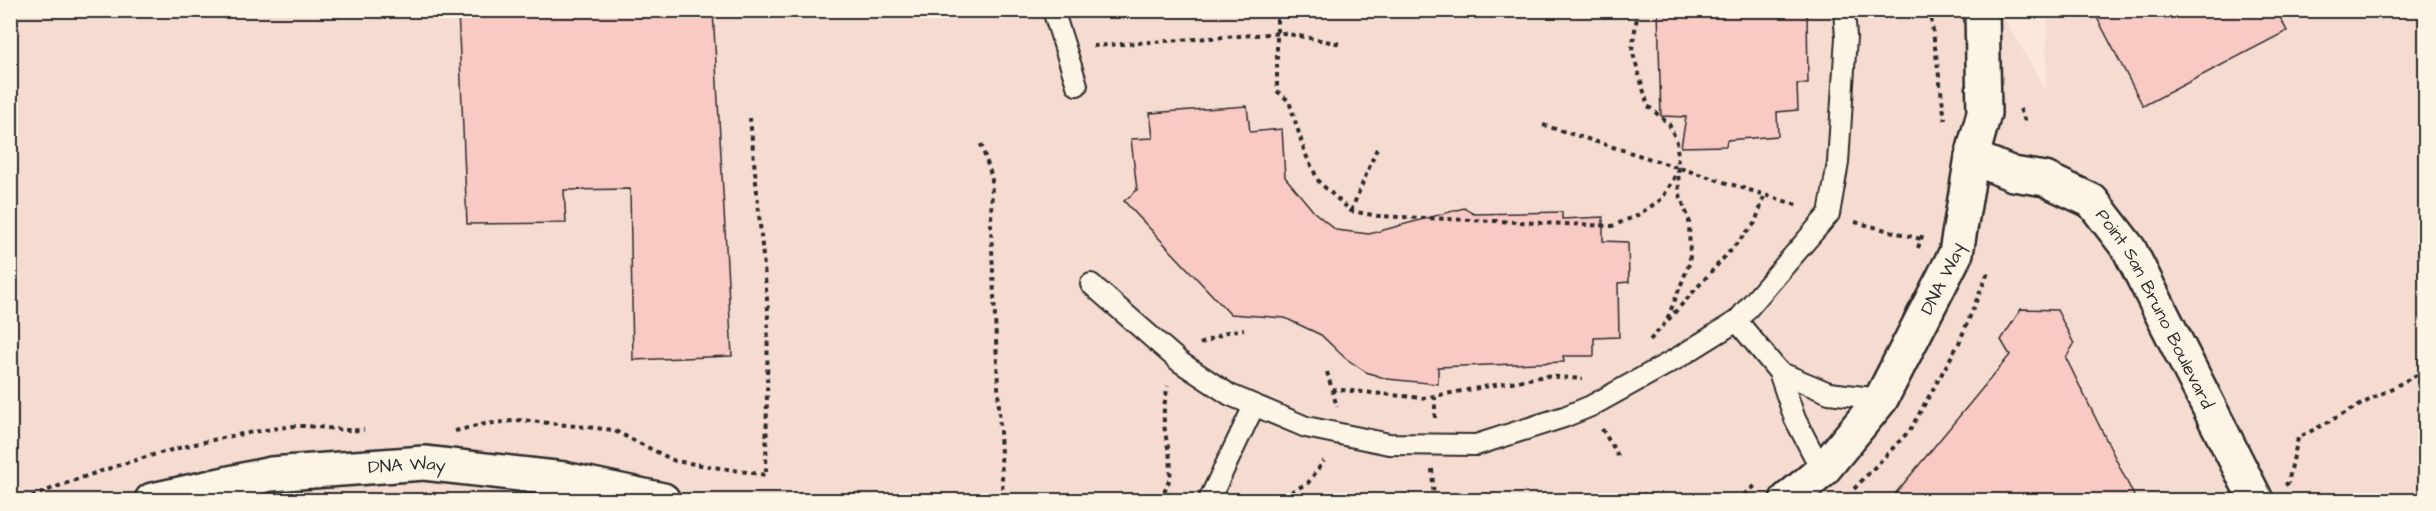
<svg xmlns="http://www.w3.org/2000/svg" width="2436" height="511" font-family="'Architects Daughter',sans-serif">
	<rect width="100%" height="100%" fill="#fbe8db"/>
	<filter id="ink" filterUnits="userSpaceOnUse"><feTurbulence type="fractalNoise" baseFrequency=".0167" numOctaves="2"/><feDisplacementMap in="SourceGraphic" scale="12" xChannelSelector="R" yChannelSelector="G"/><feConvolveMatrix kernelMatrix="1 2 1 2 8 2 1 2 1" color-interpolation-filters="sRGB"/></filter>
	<g filter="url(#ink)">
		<path fill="#f6dbd1" d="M2000,10L2046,92L2047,11H2425V500H11L10,11Z"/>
		<g fill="#f9c9c3" stroke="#2b2b2b" stroke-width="1.5">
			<path d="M458,10H713L732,356L633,360L630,189L564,190L566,223L467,224Z"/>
			<path d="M1658,10H1807L1808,84H1797L1798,110L1777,112L1778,136L1727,140L1726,146L1681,147L1686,117L1661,116Z"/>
			<path d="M2093,10H2288L2279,15L2287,31L2143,106Z"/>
			<path d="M1247,106L1250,132L1282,129L1285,177L1314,212L1336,230L1369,234L1464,208L1474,214L1562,212V219L1603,217V241L1628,242L1629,282L1618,283L1619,337L1594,338V356H1563L1564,362L1438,367V384L1387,379L1366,372L1345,358L1321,335L1285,318L1230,314L1124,201L1137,190L1131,139L1153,138L1150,113Z"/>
			<path d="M2021,309L2057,310L2074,344L2066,358L2136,500H1890L2010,355L2001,340Z"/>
		</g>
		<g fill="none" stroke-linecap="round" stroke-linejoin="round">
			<defs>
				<g id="lane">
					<path d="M1053,10L1077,85"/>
					<path d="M1091,284L1180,362L1230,395L1306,427L1389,444L1476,445L1564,417L1591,406L1676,359L1737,321L1829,214L1838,163L1846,37L1844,10"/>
					<path d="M1737,321L1779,372L1795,419L1822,471"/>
					<path d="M1779,372L1829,393L1881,399"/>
					<path d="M1209,500L1254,406"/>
				</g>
				<g id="street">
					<path id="s1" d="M1972,157L2013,174L2045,179L2092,201L2129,249L2256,500"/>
				</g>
				<g id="secondary">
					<path id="s2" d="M152,500L271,474L424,463L564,479L663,500"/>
					<path id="s3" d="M1787,500L1822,471L1881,399L1956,253L1972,157L1984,113L1982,10"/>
				</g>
			</defs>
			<use href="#lane" stroke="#2b2b2b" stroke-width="24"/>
			<use href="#street" stroke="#2b2b2b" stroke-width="38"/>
			<use href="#secondary" stroke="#2b2b2b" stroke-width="38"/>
			<g stroke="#2b2b2b" stroke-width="4" stroke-dasharray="4.5 4.5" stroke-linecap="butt">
				<path d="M1277,10V91L1289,101L1305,153L1319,182L1351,211L1378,216L1612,226L1636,216L1662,199L1679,169"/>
				<path d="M1638,10L1632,50L1648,106L1669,124L1677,142L1679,192L1689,220L1690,262L1666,322"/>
				<path d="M1930,10L1945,120"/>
				<path d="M1585,11L1586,10"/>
				<path d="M1093,46L1283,33L1341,44"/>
				<path d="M2020,109L2025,121"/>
				<path d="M1543,125L1800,206"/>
				<path d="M981,144L992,178L991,226L1003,500"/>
				<path d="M1351,211L1378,146"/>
				<path d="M1855,222L1921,239"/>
				<path d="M1918,248L1923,233"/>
				<path d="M1650,340L1755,223L1765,194"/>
				<path d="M1200,344L1227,332L1244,329"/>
				<path d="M1327,372L1337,407"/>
				<path d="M1332,389L1423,398L1545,376L1583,379"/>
				<path d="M1435,418V397"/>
				<path d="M1602,429L1620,459"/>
				<path d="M455,431L485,424L521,420L613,430L675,461L766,475L768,310L750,118"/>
				<path d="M1432,469L1434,500"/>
				<path d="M2285,485L2288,483L2298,438L2426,370"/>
				<path d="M1854,489L1910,430L1959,343L1989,270"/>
				<path d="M1643,493L1647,500"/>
				<path d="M23,500C107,466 196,439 286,427C311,423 338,432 364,430"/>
				<path d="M1159,500C1180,470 1167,456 1164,423C1163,410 1165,399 1168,386"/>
				<path d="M1275,500L1308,483L1324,461"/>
				<path d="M1737,500L1755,486"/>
			</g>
			<use href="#lane" stroke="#fcf5e5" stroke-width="20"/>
			<use href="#street" stroke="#fcf5e5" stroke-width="33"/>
			<use href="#secondary" stroke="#fcf5e5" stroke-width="33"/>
		</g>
	</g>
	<g text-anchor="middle" stroke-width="4.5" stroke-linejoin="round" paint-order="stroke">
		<g font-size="18" fill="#2b2b2b" stroke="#fcf5e5">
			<text dy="6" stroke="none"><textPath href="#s3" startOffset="274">DNA Way</textPath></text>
			<text dy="6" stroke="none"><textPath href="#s1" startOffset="254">Point San Bruno Boulevard</textPath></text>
			<text dy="6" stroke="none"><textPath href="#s2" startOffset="258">DNA Way</textPath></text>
		</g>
	</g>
	<rect width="2436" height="511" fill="none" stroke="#fcf5e5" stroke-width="36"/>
	<rect x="18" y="18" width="2400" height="475" fill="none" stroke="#2b2b2b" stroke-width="2" filter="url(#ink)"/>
</svg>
